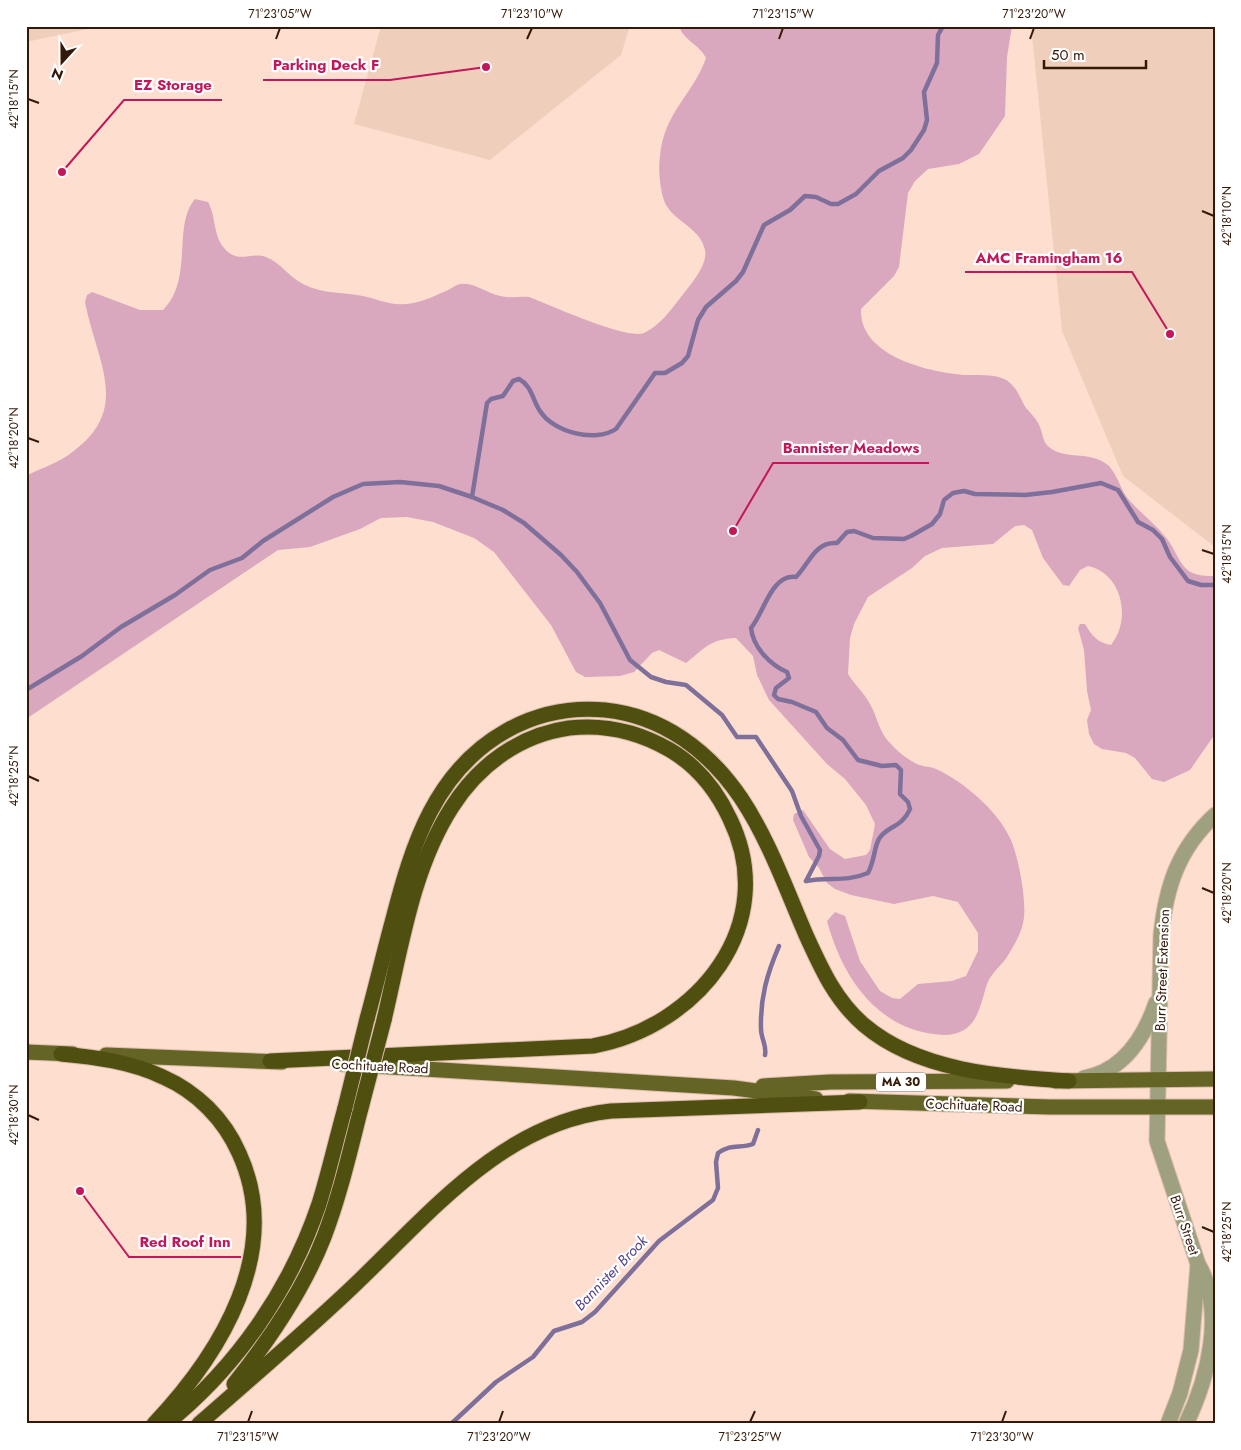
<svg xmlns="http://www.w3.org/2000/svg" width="1241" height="1450" font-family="Jost,sans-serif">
	<rect width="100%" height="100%" fill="#fedfcf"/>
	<g fill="#efcebc">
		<path d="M26,26H103L26,42Z"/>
		<path d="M381,26H630L621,55L490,160L354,124Z"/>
		<path d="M1031,26H1215V547L1123,476L1062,331Z"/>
	</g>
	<path fill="#d9a7be" d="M679,26H1012L1007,57L1005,116L979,154L959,164L928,169L915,181L908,193L899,267L894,276L861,309C859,353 920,370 955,374C971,377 998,371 1010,383C1019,391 1020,399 1026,408C1030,413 1035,417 1038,423C1042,429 1042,438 1046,444C1061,462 1091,449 1109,466C1117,475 1120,487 1126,496C1139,513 1158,525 1170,543C1176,552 1180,565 1189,571C1197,576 1206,576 1215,576V734L1190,770L1164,782L1152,779L1135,758L1126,753L1102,749L1094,744L1089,734L1087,720L1091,710L1087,691L1084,650L1078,628L1080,624H1085C1092,636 1098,643 1111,645C1132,619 1122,573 1088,566L1080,570L1069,586L1063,585L1043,558L1032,530L1024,525L1015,526L993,544L942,548L925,556L912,568L868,597L854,624L850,638L848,674C854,684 865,694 870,704C878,718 879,733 891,744C897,751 907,759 915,763C921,767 929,766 936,769C964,782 997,810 1010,838C1018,854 1028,905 1023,923C1021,934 1013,947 1007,957C1001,966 991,973 987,984C982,999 979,1021 964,1030C952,1037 940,1035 927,1033C871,1022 841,972 827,921L835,912L845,916L860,961L880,991L892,998L900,999L918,984L952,981L966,976L978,951V933L958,902L933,896L894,904L851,895L835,889L827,883L819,868L809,857L793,820L794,814L803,810L830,849L845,859L866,855L870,850L875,824L866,805L845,779L827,764L769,700L757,675L753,656L736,638C710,639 705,648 686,663L659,650L652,653L634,672L620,676L585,677L576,672L551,625L494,552L474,538L433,522L407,517L381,518L360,529L310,547L278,550L26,719V476C39,469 55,464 67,456C134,411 97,364 85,302L87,295L92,292L140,310H163C194,279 172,226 195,199L208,202C216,216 213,235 224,248C238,265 251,251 266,257C281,263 289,277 303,284C322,294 342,292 363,296C374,298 384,303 396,304C414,306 430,298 446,291C451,289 455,285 460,284C477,282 490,297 507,297C514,298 521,296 529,297C550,305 627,340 644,333C660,326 673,307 684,293C692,283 708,264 705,250C701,229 676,222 666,205C660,193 658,169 660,156C664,112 693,95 706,58C700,45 684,41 679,26Z"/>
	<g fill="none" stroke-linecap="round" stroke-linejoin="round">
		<g stroke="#7e709a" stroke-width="4.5">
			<path d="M26,690L82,656L121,627L175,595L210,570L242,558L263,541L333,497L363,484L400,482L439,486L472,497"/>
			<path d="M806,881L819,856L820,850L801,816L792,791L756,737H737L722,715L686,685L666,682L651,677L630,660L600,603L577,572L561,555L524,523L503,510L472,497L487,403L491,399L503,396L513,381L519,379C532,386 532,399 540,411C553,432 595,443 616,429L655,373H665L682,363L688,356L698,320L706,307L736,281L743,272L764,225L790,210L805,196L816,197L831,204H838L856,194L879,171L903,158L911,150L924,130L927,120L924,92L937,63L938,35L943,26"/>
			<path d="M806,881C830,876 844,883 868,873C875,860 874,847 879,839C886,826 902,828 910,809L908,802L900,794L901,770L896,765L882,766L858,760L843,740L827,728L816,712L792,702L778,699L774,695L776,688L789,678L787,672C770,665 753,647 751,628C764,613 771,574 796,577C809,564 815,541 837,543L847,532L854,531L873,538L904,539L911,536L932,524L940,514L944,500L953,493L964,491L975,494L1025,495L1052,492L1101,483L1118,490L1138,522L1153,530L1162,539L1170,557L1188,581L1201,585H1215"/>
			<path d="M765,1055C767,1045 761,1039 761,1029C760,998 767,974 779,946"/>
			<path d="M451,1424L496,1382L533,1357L554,1331L582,1322L595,1312L659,1241L713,1200L718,1188L716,1162L718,1153C732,1143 740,1149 753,1144L758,1130"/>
		</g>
		<defs>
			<g id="minor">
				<path d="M1084,1078C1123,1071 1144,1038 1156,1003"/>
				<path d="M1168,1424L1180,1393L1191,1350L1198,1264L1157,1141L1161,935C1166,887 1178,849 1215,815"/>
				<path d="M1186,1424C1208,1378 1226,1311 1198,1264"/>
			</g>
			<g id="major">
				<path d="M26,1052L73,1054"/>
				<path d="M106,1055L282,1062"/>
				<path d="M343,1064L734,1088L816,1099"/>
				<path d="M1055,1081L1215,1079"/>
				<path d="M763,1086L830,1082L1007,1081"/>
				<path d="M849,1101L1050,1107H1215"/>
			</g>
			<g id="highway">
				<path d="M367,1019C376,986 384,952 393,919C412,845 435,771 506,731C536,714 571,707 605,710C663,716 709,751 741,798C769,840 786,889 806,935C821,968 835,1000 864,1025C918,1071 1001,1077 1069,1081"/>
				<path d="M61,1054C95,1057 132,1062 163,1077C197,1092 224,1119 239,1153C284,1251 221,1353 154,1424"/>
				<path d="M270,1061L593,1046C698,1027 781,924 730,819C717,791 697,766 670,750C639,732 604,724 569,728C519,735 478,766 452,807C412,869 401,949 384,1020"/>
				<path d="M234,1384C270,1339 303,1291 324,1237C340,1195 350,1151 361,1108"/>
				<path d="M166,1424C237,1367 290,1290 319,1204C329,1172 336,1140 345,1108"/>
				<path d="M199,1424C248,1381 297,1339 344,1295C422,1223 498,1123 611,1111L860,1102"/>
			</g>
		</defs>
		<use href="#minor" stroke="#dabbab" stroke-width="17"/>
		<use href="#major" stroke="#dabbab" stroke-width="17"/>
		<use href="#highway" stroke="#dabbab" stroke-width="17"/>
		<use href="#minor" stroke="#9fa07f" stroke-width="15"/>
		<use href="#major" stroke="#646524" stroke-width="15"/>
		<use href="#highway" stroke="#4f4f10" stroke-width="15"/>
		<defs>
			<g id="highway-bridge">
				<path d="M345,1108L367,1019"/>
				<path d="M361,1108L384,1020"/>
			</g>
		</defs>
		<use href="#highway-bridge" stroke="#dabbab" stroke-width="17" stroke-linecap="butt"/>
		<use href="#highway-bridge" stroke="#4f4f10" stroke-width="15"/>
	</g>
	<path fill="none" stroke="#341908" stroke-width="2" d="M276,39L280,28M527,39L532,28M779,39L783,28M1030,39L1034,28M28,99L39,103M1202,211L1214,216M28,438L39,442M1202,550L1214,554M28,776L39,781M1202,888L1214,893M28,1115L39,1120M1202,1227L1214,1232M248,1422L252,1411M499,1422L503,1411M750,1422L755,1411M1002,1422L1006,1411"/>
	<g text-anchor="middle" stroke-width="4.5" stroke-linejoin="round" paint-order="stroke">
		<rect fill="#fff" stroke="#715e52" stroke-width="1" x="876" y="1072.5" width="50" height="19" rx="4"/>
		<g font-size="12" font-weight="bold" fill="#341908">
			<text x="901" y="1086">MA 30</text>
		</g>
		<g font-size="14" fill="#341908" stroke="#fff">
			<text transform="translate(1162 970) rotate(-88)" y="5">Burr Street Extension</text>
			<text transform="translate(380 1066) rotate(3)" y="5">Cochituate Road</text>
			<text transform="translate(974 1105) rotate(2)" y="5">Cochituate Road</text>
			<text transform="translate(1185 1225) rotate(71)" y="5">Burr Street</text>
		</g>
		<g font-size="15" font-style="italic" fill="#503f8f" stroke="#fff">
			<text transform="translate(611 1273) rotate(-46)" y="5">Bannister Brook</text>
		</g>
	</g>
	<path fill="none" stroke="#c2185b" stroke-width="2" d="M486 67L390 80H263M62 172L124 100H222M1170 334L1132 272H965M733 531L773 463H929M80 1191L129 1257H241"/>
	<g fill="#c2185b" stroke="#fff" stroke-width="2">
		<circle cx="486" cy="67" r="5"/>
		<circle cx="62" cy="172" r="5"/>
		<circle cx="1170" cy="334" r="5"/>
		<circle cx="733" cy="531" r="5"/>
		<circle cx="80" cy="1191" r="5"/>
	</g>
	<g font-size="15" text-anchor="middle" font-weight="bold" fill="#c2185b" stroke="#fff" stroke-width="4.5" stroke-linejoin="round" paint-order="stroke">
		<text x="326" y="70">Parking Deck F</text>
		<text x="173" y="90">EZ Storage</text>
		<text x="1049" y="263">AMC Framingham 16</text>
		<text x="851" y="453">Bannister Meadows</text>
		<text x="185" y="1247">Red Roof Inn</text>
	</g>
	<rect width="1241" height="1450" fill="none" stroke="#ffffff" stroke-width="55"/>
	<g transform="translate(62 62) rotate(201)" stroke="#ffffff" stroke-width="4" paint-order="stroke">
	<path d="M0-4L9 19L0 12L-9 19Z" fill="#341908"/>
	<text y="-8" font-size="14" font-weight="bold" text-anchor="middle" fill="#341908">N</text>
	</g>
	<path d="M1044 60v8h102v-8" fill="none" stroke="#341908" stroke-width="2.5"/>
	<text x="1051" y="60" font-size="15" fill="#341908" stroke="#ffffff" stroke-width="4" paint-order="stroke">50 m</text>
	<rect x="28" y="28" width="1186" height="1394" fill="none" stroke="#341908" stroke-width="2"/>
	<g font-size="12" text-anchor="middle" fill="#341908">
		<text x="280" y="18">71°23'05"W</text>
		<text x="532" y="18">71°23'10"W</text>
		<text x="783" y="18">71°23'15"W</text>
		<text x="1034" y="18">71°23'20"W</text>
		<text transform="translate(14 99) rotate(-90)" y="4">42°18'15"N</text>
		<text transform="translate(1227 216) rotate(-90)" y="4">42°18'10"N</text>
		<text transform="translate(14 438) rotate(-90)" y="4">42°18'20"N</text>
		<text transform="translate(1227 554) rotate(-90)" y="4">42°18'15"N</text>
		<text transform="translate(14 776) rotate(-90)" y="4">42°18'25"N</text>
		<text transform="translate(1227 893) rotate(-90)" y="4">42°18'20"N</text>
		<text transform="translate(14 1115) rotate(-90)" y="4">42°18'30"N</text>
		<text transform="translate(1227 1232) rotate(-90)" y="4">42°18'25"N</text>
		<text x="248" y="1441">71°23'15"W</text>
		<text x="499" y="1441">71°23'20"W</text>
		<text x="750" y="1441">71°23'25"W</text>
		<text x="1002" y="1441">71°23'30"W</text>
	</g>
</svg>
